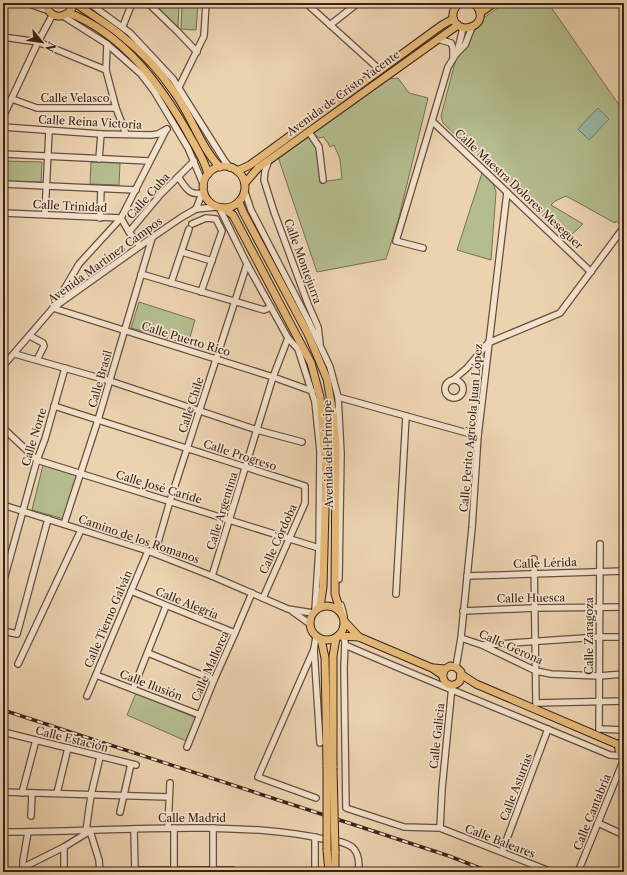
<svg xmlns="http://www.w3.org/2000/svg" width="627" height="875" font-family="'Libre Caslon Text',serif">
	<rect width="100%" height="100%" fill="#ecd3b0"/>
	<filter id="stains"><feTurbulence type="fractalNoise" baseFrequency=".005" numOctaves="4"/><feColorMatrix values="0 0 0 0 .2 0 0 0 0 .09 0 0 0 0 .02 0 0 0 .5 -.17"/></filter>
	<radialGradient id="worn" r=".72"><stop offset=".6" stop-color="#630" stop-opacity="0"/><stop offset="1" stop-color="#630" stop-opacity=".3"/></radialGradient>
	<g fill="#b4bd8e" stroke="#777054">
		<path d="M152,3H179L178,27Z"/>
		<path d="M182,3H198L196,30L181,29Z"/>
		<path d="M505,3H548L624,112V224L623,226L616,221L615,223L566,196L555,201L551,205L583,224L567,239L443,123L441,116L463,32Z"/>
		<path d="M398,78L409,93L428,98L398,221L386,259L317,272L278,157L308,134L319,153L320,182L342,179L340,159L334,145L330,147L327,141H326L324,137L319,138L312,132L388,79Z"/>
		<path d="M3,161L42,162L41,182L3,181Z"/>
		<path d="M91,162L120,163L119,185L90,184Z"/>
		<path d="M482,173L493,183L496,192L491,260L457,250Z"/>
		<path d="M139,302L195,320L188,344L131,328Z"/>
		<path d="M43,465L77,475L64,519L32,510Z"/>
		<path d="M136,693L196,718L186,741L127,715Z"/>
	</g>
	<path fill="#99b8a9" stroke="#737c70" d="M598,108L609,119L589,140L578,129Z"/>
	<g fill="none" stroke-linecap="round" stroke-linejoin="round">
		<defs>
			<g id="minor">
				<path d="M27,3L49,11"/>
				<path d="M89,3L130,33L173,79L224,160L230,168"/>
				<path d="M148,3L177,31L197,52"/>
				<path d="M306,3L380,70"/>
				<path d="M63,16L107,44L141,74L154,91L188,148L204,186"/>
				<path d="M330,25L358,3"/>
				<path d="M123,26L132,3"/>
				<path d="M472,27L465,45L456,54L448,67L432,121L591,272"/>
				<path d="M3,37L38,42L106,70"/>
				<path d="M438,39L451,43L453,48V58"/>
				<path d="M107,44L106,70L116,108L126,134"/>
				<path d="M457,53L463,28"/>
				<path d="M179,87L204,36L206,3"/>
				<path d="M12,99L37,108H116"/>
				<path d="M3,117L38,42L53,14"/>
				<path d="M3,127L101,134L151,135L158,134L167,129"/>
				<path d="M166,130L121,218L79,264L53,308L273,377L312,391"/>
				<path d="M309,132L319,147L323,180"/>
				<path d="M3,154L149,161"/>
				<path d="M99,159L101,134"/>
				<path d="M269,160L265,171L264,180L274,212L308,304L318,327L320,343"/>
				<path d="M178,177C186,187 188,196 203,193"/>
				<path d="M3,184L136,190"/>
				<path d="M245,192L251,210L308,320L330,367L338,397L341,453L339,579"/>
				<path d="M219,207L247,264L288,338L298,349L315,402L320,451L319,548L315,610"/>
				<path d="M196,209L203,191"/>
				<path d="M3,213L121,218L129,232"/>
				<path d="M45,214L49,131"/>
				<path d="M100,218L101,189"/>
				<path d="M192,224L206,218L216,219L222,231L201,292"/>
				<path d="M140,246L129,232L160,195L194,161"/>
				<path d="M423,248L396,241L432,121"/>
				<path d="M182,252L212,261"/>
				<path d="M141,274L264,310L271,307"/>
				<path d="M171,283L189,229"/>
				<path d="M30,336L43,343L44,346L37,360"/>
				<path d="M15,354L110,381L257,430L302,442"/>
				<path d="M3,366L53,308L157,234L182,217L196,209L216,207"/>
				<path d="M453,380L467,368L488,343L560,313L624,227"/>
				<circle cx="454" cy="389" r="9"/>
				<path d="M338,397L478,436"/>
				<path d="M54,406L305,486V503L263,598"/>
				<path d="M3,428L37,460L319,548"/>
				<path d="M3,505L148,551L212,576L288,609L313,613"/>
				<path d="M64,524L98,420L152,238"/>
				<path d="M600,544L599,729L624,730"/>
				<path d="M155,553L170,501L247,264"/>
				<path d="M534,559L536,703L624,701"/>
				<path d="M212,576L273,377L288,338"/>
				<path d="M467,576L624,571"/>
				<path d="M3,583L37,460L45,439L65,368"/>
				<path d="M131,591L235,633"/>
				<path d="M396,594L406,416"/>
				<path d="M341,605L344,616"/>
				<path d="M292,611L310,624"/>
				<path d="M463,611L535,608L624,607"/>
				<path d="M3,631L17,634L48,519"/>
				<path d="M343,636L345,642L344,668L346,808L404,827L440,828L442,789L452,686"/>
				<path d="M316,637L314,649L320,743"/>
				<path d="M461,638L482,645L536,671L551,674L599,676L624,674"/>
				<path d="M345,645C433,683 522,718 610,755L623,756"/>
				<path d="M483,645L599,637H624"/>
				<path d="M314,649L258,777L316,798"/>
				<path d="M148,653L214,680"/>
				<path d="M18,664L81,530"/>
				<path d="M456,667L461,638L472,528L478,436L507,192"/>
				<path d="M96,675L200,715"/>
				<path d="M133,689L166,606"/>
				<path d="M87,696L148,551"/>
				<path d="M3,732L136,765"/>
				<path d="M187,747L214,680L235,633L252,593"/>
				<path d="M3,792L169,797"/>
				<path d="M22,793L36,740"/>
				<path d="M57,793L68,748"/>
				<path d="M120,812L131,764"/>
				<path d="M31,816L32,793"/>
				<path d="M598,823L624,835"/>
				<path d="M168,828L170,783"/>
				<path d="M174,828V872"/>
				<path d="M440,828L552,872"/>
				<path d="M134,829L135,872"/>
				<path d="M86,831L91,795L100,757"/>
				<path d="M3,832C71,832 138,827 206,828C245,829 284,830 323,839C332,840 344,841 352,847C359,853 359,863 359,872"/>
				<path d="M315,837V872"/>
				<path d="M64,847V872"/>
				<path d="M502,852L548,729"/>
				<path d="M135,870H233V872"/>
				<path d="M23,871V861L28,832"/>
				<path d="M23,872L28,865L64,847L90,831L99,860L100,872"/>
				<path d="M213,872V828"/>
				<path d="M578,872L624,759"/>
			</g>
			<g id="major">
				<path d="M46,3C48,21 70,20 74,3"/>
				<path d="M75,3C90,14 108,24 122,36C142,52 160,71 174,92C190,113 202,150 220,167"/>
				<path d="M459,3C455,7 452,11 453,17C457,39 495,24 474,3"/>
				<path d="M69,13C123,34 160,84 188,133C195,146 205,160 208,174"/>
				<path d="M480,13L494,3"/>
				<circle cx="224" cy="187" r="21"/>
				<path d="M237,171L250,165L442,25L453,19"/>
				<path d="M245,183L258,168L458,25"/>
				<path d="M239,202L243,212L308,334L327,379L333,414L336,447L335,594L340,610"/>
				<path d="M223,208L233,215L311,363L320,397L326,472L323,587L320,607"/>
				<circle cx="327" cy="623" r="17"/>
				<path d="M345,622L359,637"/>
				<path d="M338,636L359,637L432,668L442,675"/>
				<path d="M321,639L325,658L327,767"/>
				<path d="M434,668L445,669L450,666L456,667L461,672L460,681C451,691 438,681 445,669"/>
				<path d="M462,675L476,684L619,745"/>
				<path d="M624,740C617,745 617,752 624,757"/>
				<path d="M333,768V656L336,638"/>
				<path d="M327,850L329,872"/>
				<path d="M335,851V872"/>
			</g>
		</defs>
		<use href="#minor" stroke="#664e40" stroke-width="8"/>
		<use href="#major" stroke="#3a221a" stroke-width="9"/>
		<use href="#minor" stroke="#f3e2cc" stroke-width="5.5"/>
		<use href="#major" stroke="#e6ba78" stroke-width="7"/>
		<defs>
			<path id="rail" d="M3,710L367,829L449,856L490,872"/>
		</defs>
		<use href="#rail" stroke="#3a221a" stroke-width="3.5"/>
		<use href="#rail" stroke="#f3e2cc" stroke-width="2" stroke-dasharray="6" stroke-linecap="butt"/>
		<defs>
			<g id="major-bridge">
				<path d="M327,767V850"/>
				<path d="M333,768L335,851"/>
			</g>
		</defs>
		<use href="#major-bridge" stroke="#3a221a" stroke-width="9" stroke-linecap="butt"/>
		<use href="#major-bridge" stroke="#e6ba78" stroke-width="7"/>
	</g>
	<g text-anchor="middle" stroke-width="3.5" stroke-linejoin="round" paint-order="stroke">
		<g font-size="11" fill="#3a221a" stroke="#f3e2cc">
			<text transform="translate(343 93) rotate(-36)" y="4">Avenida de Cristo Yacente</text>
			<text x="75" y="102">Calle Velasco</text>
			<text transform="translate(90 122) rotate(3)" y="4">Calle Reina Victoria</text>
			<text transform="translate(519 189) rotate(43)" y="4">Calle Maestra Dolores Meseguer</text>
			<text transform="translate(148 196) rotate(-48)" y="4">Calle Cuba</text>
			<text transform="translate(70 206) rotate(3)" y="4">Calle Trinidad</text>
			<text transform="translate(105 260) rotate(-36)" y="4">Avenida Martínez Campos</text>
			<text transform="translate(303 261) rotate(70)" y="4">Calle Montejurra</text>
			<text transform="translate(186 339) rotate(17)" y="4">Calle Puerto Rico</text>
			<text transform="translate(100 379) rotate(-74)" y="4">Calle Brasil</text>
			<text transform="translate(191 405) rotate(-72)" y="4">Calle Chile</text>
			<text transform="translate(471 428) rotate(-85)" y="4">Calle Perito Agrícola Juan López</text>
			<text transform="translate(34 437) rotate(-73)" y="4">Calle Norte</text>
			<text transform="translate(328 454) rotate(-91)" y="4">Avenida del Príncipe</text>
			<text transform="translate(240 455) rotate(18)" y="4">Calle Progreso</text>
			<text transform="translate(159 487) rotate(17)" y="4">Calle José Caride</text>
			<text transform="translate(222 511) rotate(-73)" y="4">Calle Argentina</text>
			<text transform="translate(139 539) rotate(19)" y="4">Camino de los Romanos</text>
			<text transform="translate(278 539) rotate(-66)" y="4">Calle Córdoba</text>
			<text transform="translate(545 563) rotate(-2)" y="4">Calle Lérida</text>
			<text transform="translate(531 598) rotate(-1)" y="4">Calle Huesca</text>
			<text transform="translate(187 603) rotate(22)" y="4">Calle Alegría</text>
			<text transform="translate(108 619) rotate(-67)" y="4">Calle Tierno Galván</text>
			<text transform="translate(589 636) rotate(-90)" y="4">Calle Zaragoza</text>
			<text transform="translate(511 647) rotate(24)" y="4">Calle Gerona</text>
			<text transform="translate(210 666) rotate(-66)" y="4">Calle Mallorca</text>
			<text transform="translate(151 685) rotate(21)" y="4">Calle Ilusión</text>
			<text transform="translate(437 736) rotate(-84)" y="4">Calle Galicia</text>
			<text transform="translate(72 739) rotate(14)" y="4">Calle Estación</text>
			<text transform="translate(516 787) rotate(-69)" y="4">Calle Asturias</text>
			<text transform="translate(592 812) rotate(-68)" y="4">Calle Cantabria</text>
			<text x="192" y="822">Calle Madrid</text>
			<text transform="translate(500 841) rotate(21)" y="4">Calle Baleares</text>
		</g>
	</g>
	<rect width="627" height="875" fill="none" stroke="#ecd3b0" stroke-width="16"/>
	<rect x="4" y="4" width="619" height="867" fill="none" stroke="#3a221a" stroke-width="2"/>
	<rect x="8" y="8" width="611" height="859" fill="none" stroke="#3a221a"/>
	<g transform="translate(42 42) rotate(119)" stroke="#f3e2cc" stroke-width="3" paint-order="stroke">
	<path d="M0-3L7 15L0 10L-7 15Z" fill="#3a221a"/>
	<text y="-6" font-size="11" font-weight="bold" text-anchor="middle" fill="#3a221a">N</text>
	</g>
	<rect width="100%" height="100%" filter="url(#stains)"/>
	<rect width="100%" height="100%" fill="url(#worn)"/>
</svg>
